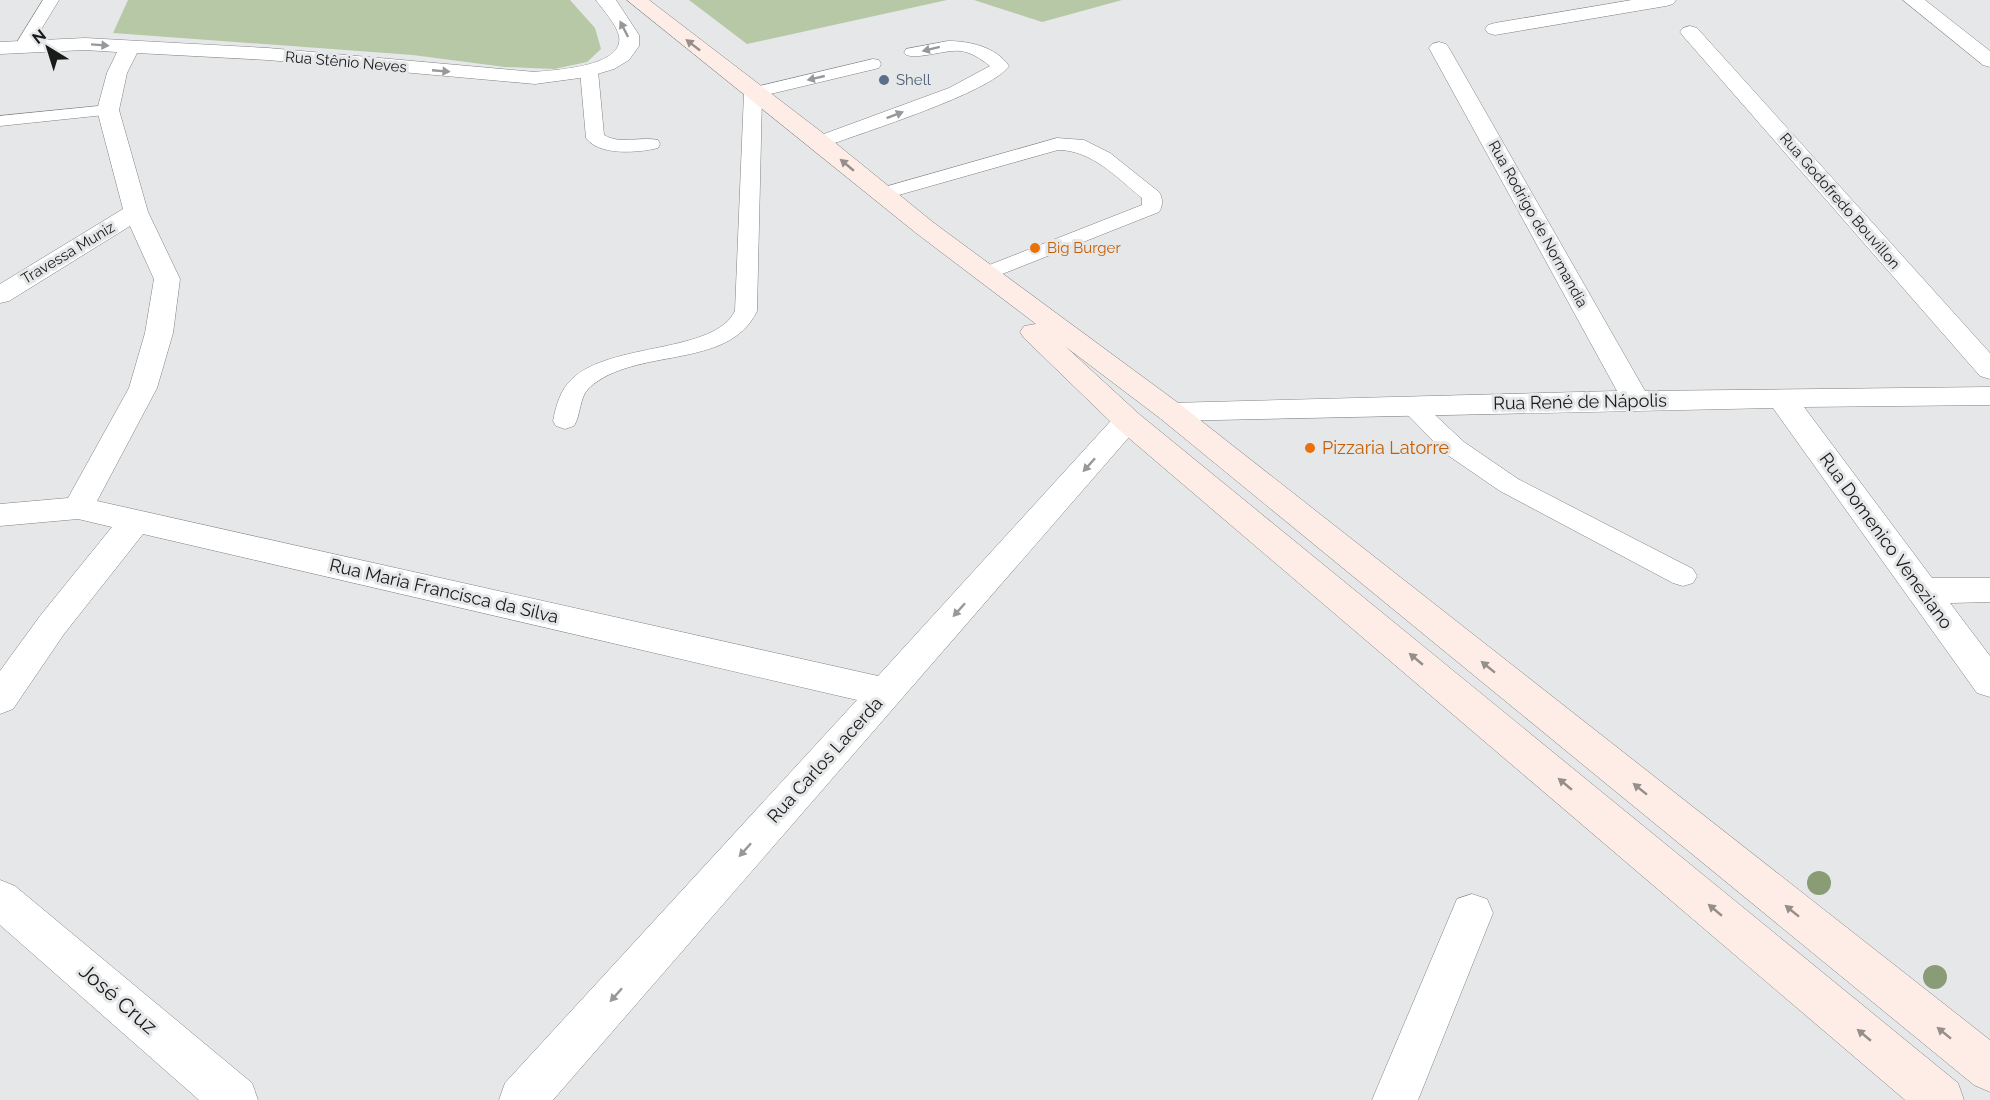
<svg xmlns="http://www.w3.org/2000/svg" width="1990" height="1100" font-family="Raleway,sans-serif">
	<rect width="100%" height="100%" fill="#e5e7e8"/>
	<g fill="#b6c8a5">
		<path d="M128,0H570L595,28L601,49L587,62L554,69L505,67L413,55L113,33Z"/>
		<path d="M689,0H947L747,44Z"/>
		<path d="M974,0H1122L1042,22Z"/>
	</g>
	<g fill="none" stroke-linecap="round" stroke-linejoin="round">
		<defs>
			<g id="lane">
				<path d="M43,0H59L28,51H16L14,47Z"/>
				<path d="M948,41C970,41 996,47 1009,66C990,93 863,132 827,146H813L811,142L813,138L949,88L990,66C981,59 971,52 960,51C946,49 911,62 904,53L906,49Z"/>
				<path d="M873,59L879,60L881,64L879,68L762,96L757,311C729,371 635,346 589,388C579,398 581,415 574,426L565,429L556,426L553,421C556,406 560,390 572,379C610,342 714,354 735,311L744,93L747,89Z"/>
				<path d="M589,66L595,67L598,71L604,135C621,145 640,136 658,140L660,144L658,148C638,153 599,156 586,138L580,71L583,67Z"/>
				<path d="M108,105L114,106L117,110L114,114L0,126V116Z"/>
				<path d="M1057,138L1084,140L1110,153L1159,192C1163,198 1163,206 1159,212L987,280L979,279L976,274L979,269L1142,205V198C1117,178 1092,150 1058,150L881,200L874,198L871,194L874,190Z"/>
				<path d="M1412,398L1420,401L1464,442L1518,479L1693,569L1697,576L1693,583L1683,586L1673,583L1500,491L1446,454L1404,411L1400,406L1404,401Z"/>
			</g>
			<g id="street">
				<path d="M596,0H616L639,35V46L629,60L614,69L587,77L535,84L268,60L137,53L127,73L119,110L148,212L180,279L173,333L157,388L97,501L878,676L1117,414L1128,412L1139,414L1143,421L553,1100H499L505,1083L857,700L143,534L64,634L13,709L0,714V671L40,616L112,527L78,519L0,526V504L68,498L129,388L145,333L154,279L130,226L9,301L0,303V284L123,209L97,110L107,73L117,52L85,50L0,54V42L85,38L268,48L535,72C554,70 625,67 619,36C617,25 603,10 596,0Z"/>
				<path d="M1632,0H1676L1673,4L1666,6L1495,35L1488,33L1485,29L1488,25L1495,23Z"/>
				<path d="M1903,0H1925L1990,51V67L1983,65Z"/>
				<path d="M1690,26L1697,28L1990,353V379L1980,376L1683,36L1680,32L1683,28Z"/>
				<path d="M1439,42L1446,44L1449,48L1645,391L1990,387V405L1804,407L1932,578H1990V602L1950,603L1990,656V697L1977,693L1773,408L1171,421L1161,419L1156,412L1161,405L1171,403L1617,391L1429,48L1432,44Z"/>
				<path d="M0,880L15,886L252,1083L258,1100H199L0,925Z"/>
				<path d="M1472,894L1487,899L1493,913L1418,1100H1372L1457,899Z"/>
			</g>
			<path id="secondary" d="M627,0H649L828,137L934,223L1181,405L1990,1040V1092L1974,1085L1161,419L1066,347L1139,414L1958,1083L1964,1100H1905L1117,428L1024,338L1020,332L1024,326L1036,324L916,233Z"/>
		</defs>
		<use href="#lane" stroke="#808283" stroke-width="1"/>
		<use href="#street" stroke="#808283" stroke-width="1"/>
		<use href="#secondary" stroke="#808283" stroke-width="1"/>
		<use href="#lane" fill="#fff" fill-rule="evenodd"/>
		<use href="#street" fill="#fff" fill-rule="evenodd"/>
		<use href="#secondary" fill="#fdede6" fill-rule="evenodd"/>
	</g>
	<g fill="#8a9c76">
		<circle cx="1819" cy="883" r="12"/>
		<circle cx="1935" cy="977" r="12"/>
	</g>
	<defs><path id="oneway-solid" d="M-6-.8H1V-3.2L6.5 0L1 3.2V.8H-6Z" transform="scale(1.5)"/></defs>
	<g fill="#989898">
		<use href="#oneway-solid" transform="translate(624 29) rotate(-117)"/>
		<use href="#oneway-solid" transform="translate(100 45) rotate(4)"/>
		<use href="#oneway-solid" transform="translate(931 49) rotate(166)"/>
		<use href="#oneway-solid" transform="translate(441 71) rotate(5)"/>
		<use href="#oneway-solid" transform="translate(816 78) rotate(167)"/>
		<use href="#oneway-solid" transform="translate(895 115) rotate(-21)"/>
		<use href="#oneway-solid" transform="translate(1089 465) rotate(132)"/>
		<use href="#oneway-solid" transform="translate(959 610) rotate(132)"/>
		<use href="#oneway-solid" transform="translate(745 850) rotate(132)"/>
		<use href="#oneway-solid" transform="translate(616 995) rotate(132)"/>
	</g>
	<g fill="#968e8a">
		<use href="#oneway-solid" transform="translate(693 45) rotate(-142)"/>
		<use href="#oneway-solid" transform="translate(847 165) rotate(-140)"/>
		<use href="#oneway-solid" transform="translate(1416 659) rotate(-140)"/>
		<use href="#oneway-solid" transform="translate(1488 667) rotate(-141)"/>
		<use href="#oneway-solid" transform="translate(1565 784) rotate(-140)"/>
		<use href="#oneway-solid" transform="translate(1640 789) rotate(-141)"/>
		<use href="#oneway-solid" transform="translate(1715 910) rotate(-140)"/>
		<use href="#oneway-solid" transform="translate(1792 911) rotate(-141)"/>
		<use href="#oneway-solid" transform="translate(1944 1033) rotate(-141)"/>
		<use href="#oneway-solid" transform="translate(1864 1035) rotate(-140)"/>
	</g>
	<circle fill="#5c6f8a" stroke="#e5e7e8" stroke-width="2" cx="884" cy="80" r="6"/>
	<g fill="#e8710a" stroke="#e5e7e8" stroke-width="2">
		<circle cx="1035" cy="248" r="6"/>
		<circle cx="1310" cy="448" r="6"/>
	</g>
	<g text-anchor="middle" stroke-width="6" stroke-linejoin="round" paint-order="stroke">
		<g font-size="15" fill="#191a1a" stroke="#e5e7e8">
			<text transform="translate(346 62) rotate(5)" y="5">Rua Stênio Neves</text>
			<text transform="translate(1840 201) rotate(49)" y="5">Rua Godofredo Bouvillon</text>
			<text transform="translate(1538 224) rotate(61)" y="5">Rua Rodrigo de Normandia</text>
			<text transform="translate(68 253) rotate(-31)" y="5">Travessa Muniz</text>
		</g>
		<g font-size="15" fill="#4e5e75" stroke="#e5e7e8" text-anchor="start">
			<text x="896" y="85">Shell</text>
		</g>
		<g font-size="15" fill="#c56008" stroke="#e5e7e8" text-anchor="start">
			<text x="1047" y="253">Big Burger</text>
		</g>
		<g font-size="18" fill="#191a1a" stroke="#e5e7e8">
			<text transform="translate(1580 402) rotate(-1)" y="6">Rua René de Nápolis</text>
			<text transform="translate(1886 541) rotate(54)" y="6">Rua Domenico Veneziano</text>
			<text transform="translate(444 591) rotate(13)" y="6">Rua Maria Francisca da Silva</text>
			<text transform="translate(825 760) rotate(-48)" y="6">Rua Carlos Lacerda</text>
		</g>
		<g font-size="18" fill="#c56008" stroke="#e5e7e8" text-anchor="start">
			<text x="1322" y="454">Pizzaria Latorre</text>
		</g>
		<g font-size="21" fill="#191a1a" stroke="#e5e7e8">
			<text transform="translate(118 999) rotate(41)" y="7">José Cruz</text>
		</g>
	</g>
	<g transform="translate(48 48) rotate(322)" stroke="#e5e7e8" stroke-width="4.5" paint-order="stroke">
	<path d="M0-4.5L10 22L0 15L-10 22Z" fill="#191a1a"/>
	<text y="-9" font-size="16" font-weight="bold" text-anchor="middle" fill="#191a1a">N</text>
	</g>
</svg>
